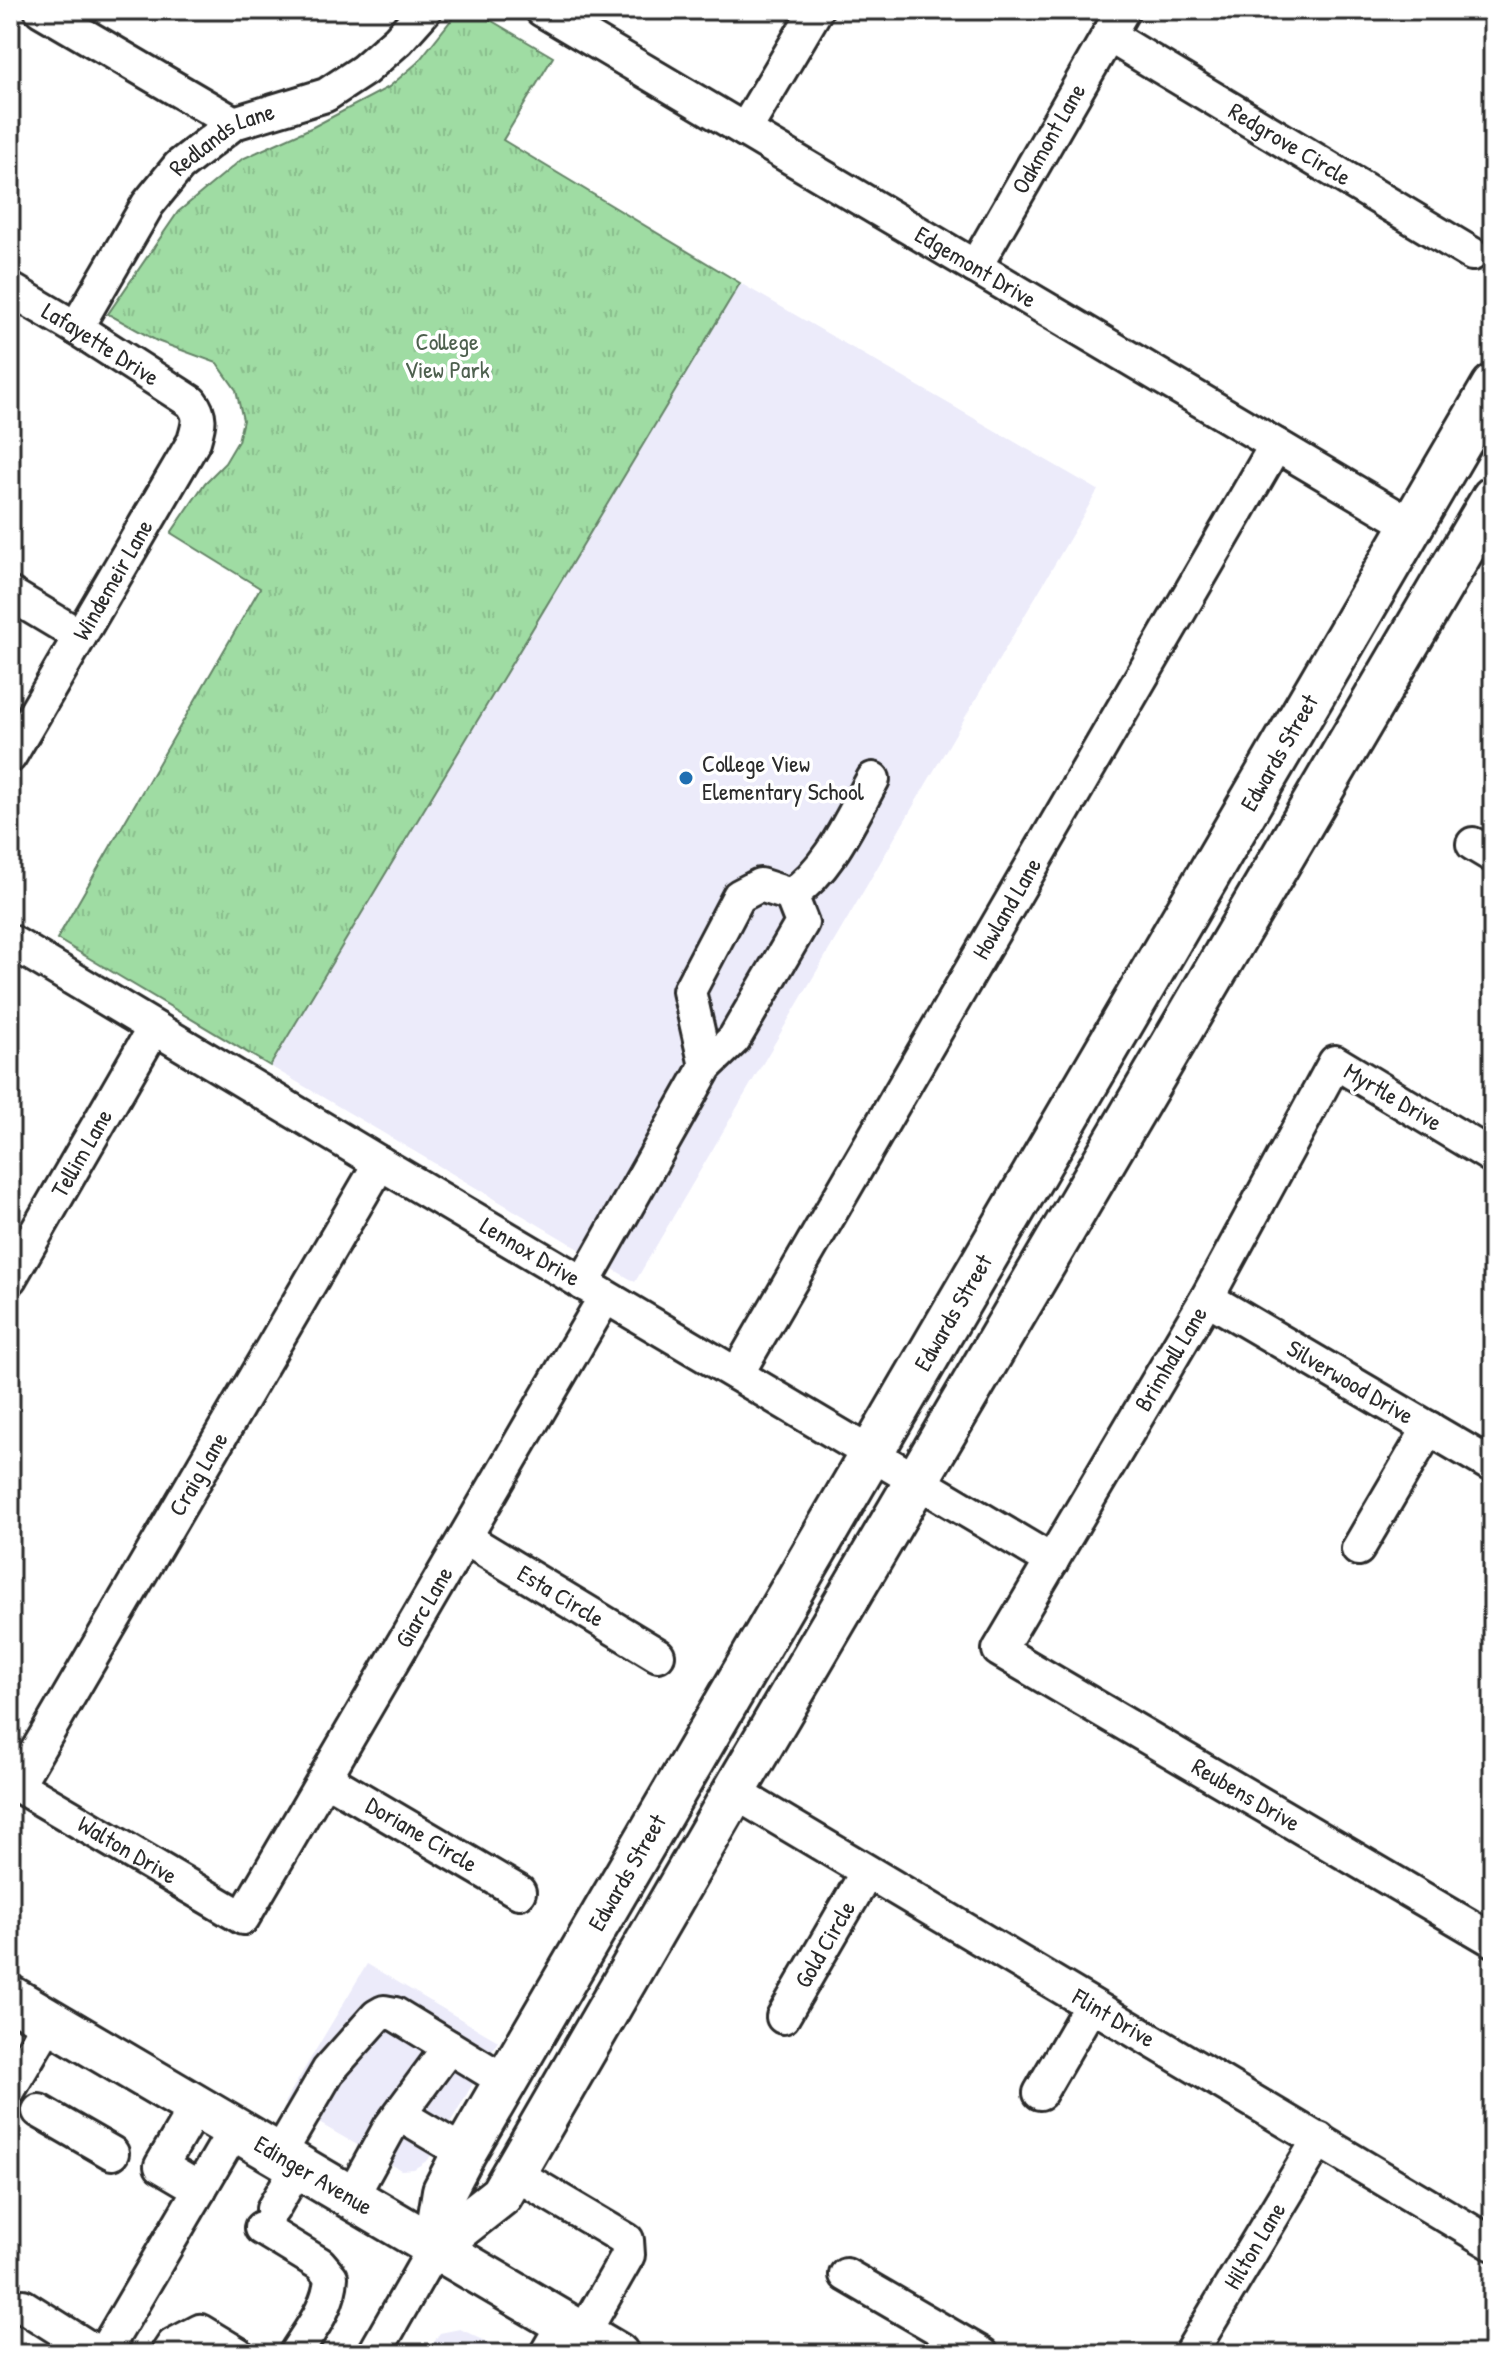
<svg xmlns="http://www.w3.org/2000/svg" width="1503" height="2364" font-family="'Patrick Hand',sans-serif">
	<defs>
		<pattern id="park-tufts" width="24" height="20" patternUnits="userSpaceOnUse" patternTransform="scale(2)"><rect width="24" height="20" fill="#9fdca3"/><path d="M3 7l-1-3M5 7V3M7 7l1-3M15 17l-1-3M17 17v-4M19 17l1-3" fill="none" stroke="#89bd8c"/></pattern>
	</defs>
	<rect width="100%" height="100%" fill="#fff"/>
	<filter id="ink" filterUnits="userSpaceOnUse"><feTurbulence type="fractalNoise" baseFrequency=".0125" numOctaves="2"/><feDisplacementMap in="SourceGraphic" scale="16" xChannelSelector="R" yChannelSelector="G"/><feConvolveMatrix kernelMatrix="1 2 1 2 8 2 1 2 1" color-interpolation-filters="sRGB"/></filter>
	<g filter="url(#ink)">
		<g fill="#ecebfa">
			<path d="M740,283L1098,490L635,1282L270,1066Z"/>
			<path d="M367,1964L498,2041L428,2160L414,2169L401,2170L284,2103Z"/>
			<path d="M460,2329L513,2354H425L440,2333Z"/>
		</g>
		<path fill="url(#park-tufts)" stroke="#658467" stroke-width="2" d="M475,11L553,57L503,140L740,283L270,1066L57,939L260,588L171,533L205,483L225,463L238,441L243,420L236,390L217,363L157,341L108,314L178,212L242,159L313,127L389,87L417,63L456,14Z"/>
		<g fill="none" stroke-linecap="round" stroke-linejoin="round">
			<defs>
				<g id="minor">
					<path d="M41,10L234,123"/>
					<path id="s1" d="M542,10L1411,525"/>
					<path id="s2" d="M1108,35L1472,254"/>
					<path d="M745,130L816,10"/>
					<path id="s3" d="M975,267L1123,10"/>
					<path id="s4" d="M10,289L76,328L191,402C202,416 199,424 194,441L10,756"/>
					<path id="s5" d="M76,328L148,204L179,166L234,123L326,95L364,70L398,40L425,10"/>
					<path d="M10,594L80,636"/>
					<path d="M1473,844L1493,856"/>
					<path d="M791,895C831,867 850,820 873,779"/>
					<path id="s6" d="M10,941L380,1163L1052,1561"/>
					<path id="s7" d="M1493,1157L1335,1062L1207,1298L999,1650L1493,1940"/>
					<path id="s8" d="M10,1278L154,1028"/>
					<path d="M583,1284L706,1066L734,1039L802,923L791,895L760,885L739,896L689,991L706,1066"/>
					<path id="s9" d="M1207,1298L1493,1466"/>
					<path id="s10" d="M737,1374L1276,445"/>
					<path id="s11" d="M465,1538L658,1655"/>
					<path d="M1358,1549L1429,1428"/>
					<path id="s12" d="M325,1778L519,1892"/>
					<path id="s13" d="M10,1781L243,1918L605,1297"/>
					<path id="s14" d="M17,1785L380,1163"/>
					<path id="s15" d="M734,1792L1493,2244"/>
					<path id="s16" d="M783,2017L867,1872"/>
					<path d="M10,2088L50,2020"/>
					<path d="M1040,2093L1091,2005"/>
					<path d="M196,2106L161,2166L200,2189"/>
					<path d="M39,2111L112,2153"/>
					<path d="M400,2115L464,2153"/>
					<path d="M279,2155L328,2071L377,2016L384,2012L395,2014L505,2081"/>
					<path d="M514,2173L627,2240L628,2255L583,2334"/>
					<path d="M351,2198L390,2127L449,2047"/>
					<path d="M273,2209L298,2166"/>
					<path d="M261,2228L320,2264L331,2277C330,2306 310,2330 295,2354"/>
					<path d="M846,2275L982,2354"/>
					<path d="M23,2306L99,2354"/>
					<path d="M103,2354L235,2129"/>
					<path d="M167,2354L173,2345L200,2331L238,2354"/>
					<path d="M374,2354L435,2247"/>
					<path d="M546,2354L564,2323"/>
					<path id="s17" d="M1190,2354L1319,2139"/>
				</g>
				<g id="major">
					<path id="s18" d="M10,1997L617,2354"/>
					<path id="s19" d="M435,2247L444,2191L464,2153L1493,386"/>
					<path d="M435,2247L501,2195L734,1792L1493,498"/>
				</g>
			</defs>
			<use href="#minor" stroke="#2b2b2b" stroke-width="38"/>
			<use href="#major" stroke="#2b2b2b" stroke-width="48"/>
			<use href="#minor" stroke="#fff" stroke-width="32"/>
			<use href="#major" stroke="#fff" stroke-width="42"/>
		</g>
	</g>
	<circle fill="#1f6fb2" stroke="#fff" stroke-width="3" cx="686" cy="778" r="8"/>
	<g text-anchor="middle" stroke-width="7" stroke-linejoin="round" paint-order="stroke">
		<g font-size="24" fill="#2b2b2b" stroke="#fff">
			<text dy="8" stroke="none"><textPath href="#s3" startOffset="148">Oakmont Lane</textPath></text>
			<text dy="8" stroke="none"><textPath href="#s5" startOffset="244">Redlands Lane</textPath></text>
			<text dy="8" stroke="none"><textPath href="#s2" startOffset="212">Redgrove Circle</textPath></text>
			<text dy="8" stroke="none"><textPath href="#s1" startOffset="504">Edgemont Drive</textPath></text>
			<text dy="8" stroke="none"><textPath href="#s4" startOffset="106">Lafayette Drive</textPath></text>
			<text transform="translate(113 580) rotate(-60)" y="8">Windemeir Lane</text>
			<text dy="8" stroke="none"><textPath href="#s19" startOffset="1720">Edwards Street</textPath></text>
			<text dy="8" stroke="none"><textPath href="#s10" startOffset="538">Howland Lane</textPath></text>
			<text transform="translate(1393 1097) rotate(31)" y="8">Myrtle Drive</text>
			<text dy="8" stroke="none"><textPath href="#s8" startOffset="144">Tellim Lane</textPath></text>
			<text dy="8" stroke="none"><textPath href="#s6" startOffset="606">Lennox Drive</textPath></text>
			<text dy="8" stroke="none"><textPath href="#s19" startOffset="1072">Edwards Street</textPath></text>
			<text transform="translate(1171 1359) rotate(-59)" y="8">Brimhall Lane</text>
			<text dy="8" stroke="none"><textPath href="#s9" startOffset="166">Silverwood Drive</textPath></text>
			<text dy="8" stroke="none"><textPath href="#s14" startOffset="360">Craig Lane</textPath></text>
			<text dy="8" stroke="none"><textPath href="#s11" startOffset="112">Esta Circle</textPath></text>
			<text dy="8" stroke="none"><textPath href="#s13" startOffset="630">Giarc Lane</textPath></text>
			<text dy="8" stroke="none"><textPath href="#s7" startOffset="1148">Reubens Drive</textPath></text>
			<text dy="8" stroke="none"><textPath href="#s12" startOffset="112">Doriane Circle</textPath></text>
			<text dy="8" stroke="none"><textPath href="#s13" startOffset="136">Walton Drive</textPath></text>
			<text dy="8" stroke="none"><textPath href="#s19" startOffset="424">Edwards Street</textPath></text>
			<text dy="8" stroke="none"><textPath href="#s16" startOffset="84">Gold Circle</textPath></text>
			<text dy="8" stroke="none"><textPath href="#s15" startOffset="442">Flint Drive</textPath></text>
			<text dy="8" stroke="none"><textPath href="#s18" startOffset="352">Edinger Avenue</textPath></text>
			<text dy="8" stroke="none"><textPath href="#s17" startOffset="126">Hilton Lane</textPath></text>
		</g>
		<g font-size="24" fill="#4e604f" stroke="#fff">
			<text x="447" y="350">College<tspan x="447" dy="28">View Park</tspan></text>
		</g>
		<g font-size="24" fill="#2b2b2b" stroke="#fff" text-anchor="start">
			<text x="702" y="772">College View<tspan x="702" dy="28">Elementary School</tspan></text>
		</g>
	</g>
	<rect width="1503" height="2364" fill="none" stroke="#fff" stroke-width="40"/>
	<rect x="20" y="20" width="1463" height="2324" fill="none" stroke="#2b2b2b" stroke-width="3" filter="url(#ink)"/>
</svg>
